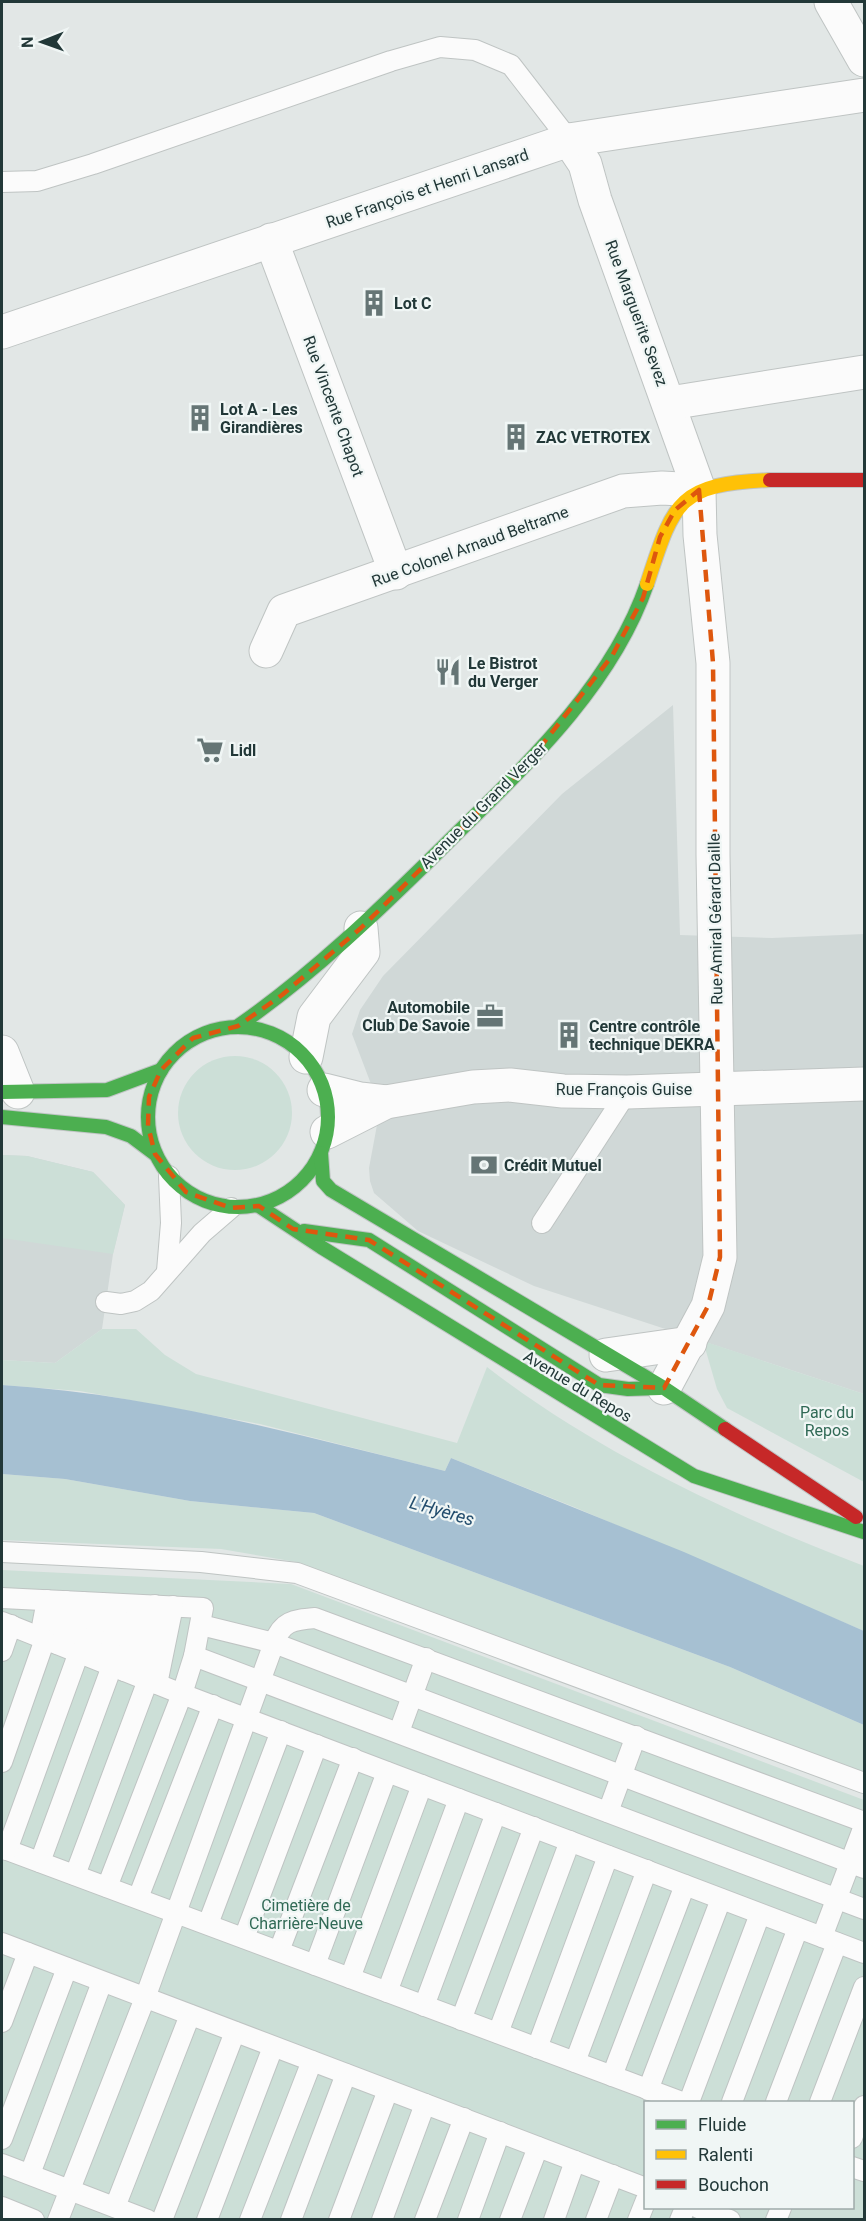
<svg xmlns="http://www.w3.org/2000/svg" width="866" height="2221" font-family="Roboto,sans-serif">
	<rect width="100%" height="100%" fill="#e2e7e6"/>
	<g fill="#d0d8d7">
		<path d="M673,705L680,935L772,938L864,934V1394L534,1286L418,1231L374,1193L370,1181L369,1168L377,1125L371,1084L352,1034L360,1010L383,976L562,794Z"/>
		<path d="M2,1155L27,1156L93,1172L125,1205L113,1254L102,1329L55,1363L2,1360Z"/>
	</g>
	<g fill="#ccdfd7" fill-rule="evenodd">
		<circle cx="235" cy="1113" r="57"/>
		<path d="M2,1155L27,1156L93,1172L125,1205L113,1254L2,1238Z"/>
		<path d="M102,1329H136L165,1355L196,1374L457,1443L487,1367C600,1454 732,1515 864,1566V1631L574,1507L451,1458L445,1471L260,1424L80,1391L2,1385V1360L55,1363Z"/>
		<path d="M703,1341L864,1394V1482L727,1408L717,1389Z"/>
		<path d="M2,1474L65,1479L190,1501L314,1513L730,1667L864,1725V1772L296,1562L221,1549L2,1540Z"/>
		<path d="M2,1570L291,1584L864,1800V2219L2,2220ZM646,2102H852V2208H646Z"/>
	</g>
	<path fill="#a6c0d2" d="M2,1385C152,1394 299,1435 445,1471L451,1458L684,1552L864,1631V1725L730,1667L314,1513L190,1501L65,1479L2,1474Z"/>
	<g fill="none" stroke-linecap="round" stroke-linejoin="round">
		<defs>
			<g id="lane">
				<path d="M2,182L37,181L93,164L391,61L440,47L475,50L511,65L569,140"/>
				<path d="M542,1223L627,1092"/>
				<path d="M167,1271L171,1223L169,1176"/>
				<path d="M106,1302L121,1304L135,1301L151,1291L202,1233L231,1208"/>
				<path d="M2,1552L201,1562L297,1573L864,1783"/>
				<path d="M2,1598L203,1608L194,1656L182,1694L107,1887"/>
				<path d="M2,1622L182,1694L864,1953"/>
				<path d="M201,1625L274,1643L864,1868"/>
				<path d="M40,1637L47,1600"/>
				<path d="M57,1644L66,1601"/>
				<path d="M74,1650L83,1602"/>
				<path d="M2,1651L11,1625"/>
				<path d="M194,1656L864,1909"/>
				<path d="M91,1657L102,1603"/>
				<path d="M108,1664L119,1604"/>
				<path d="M124,1671L138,1605"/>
				<path d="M142,1678L155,1605"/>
				<path d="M157,1684L173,1606"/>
				<path d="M399,1732L426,1658"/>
				<path d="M2,1762L45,1639"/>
				<path d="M608,1812L636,1736"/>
				<path d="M2,1848L682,2102"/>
				<path d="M7,1850L79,1652"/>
				<path d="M40,1862L112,1666"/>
				<path d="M75,1875L148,1680"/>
				<path d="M138,1898L213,1705"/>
				<path d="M208,1924L281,1731"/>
				<path d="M822,1937L864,1826"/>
				<path d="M244,1938L317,1745"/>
				<path d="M2,1943L646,2188"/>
				<path d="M279,1951L353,1758"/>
				<path d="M315,1965L387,1772"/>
				<path d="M350,1978L422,1785"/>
				<path d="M387,1992L459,1799"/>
				<path d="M424,2006L496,1813"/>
				<path d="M461,2020L534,1827"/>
				<path d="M2,2022L28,1953"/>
				<path d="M498,2033L570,1841"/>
				<path d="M537,2048L608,1856"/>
				<path d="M575,2062L647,1870"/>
				<path d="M612,2076L685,1885"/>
				<path d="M648,2090L721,1899"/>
				<path d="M689,2102L760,1914"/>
				<path d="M732,2102L798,1928"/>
				<path d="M776,2102L837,1943"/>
				<path d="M820,2102L864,1987"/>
				<path d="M852,2138L864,2106"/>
				<path d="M2,2139L67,1968"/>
				<path d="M2,2164L148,2220"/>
				<path d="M852,2167L864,2171"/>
				<path d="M30,2174L102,1982"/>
				<path d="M2,2207L34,2220"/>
				<path d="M115,2207L190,2015"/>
				<path d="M698,2208L730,2220"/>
				<path d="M58,2220L145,1998L274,1643C282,1621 293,1620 315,1618L864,1822"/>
				<path d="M162,2220L235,2032"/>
				<path d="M207,2220L273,2047"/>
				<path d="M250,2220L312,2061"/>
				<path d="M291,2220L346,2074"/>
				<path d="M339,2220L388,2090"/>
				<path d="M382,2220L425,2104"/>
				<path d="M425,2220L464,2118"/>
				<path d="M468,2220L500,2132"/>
				<path d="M510,2220L538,2147"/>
				<path d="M554,2220L575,2161"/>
				<path d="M596,2220L613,2175"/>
				<path d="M638,2220L646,2200"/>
				<path d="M680,2220L685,2208"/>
				<path d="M776,2220L781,2208"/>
			</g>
			<g id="street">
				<path d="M831,2L864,60"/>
				<path d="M569,140L585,164L595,200L699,490L700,535L713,663V855L720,1257L708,1306L664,1388"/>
				<path d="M271,240L396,573"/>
				<path d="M2,332L569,140L864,95"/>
				<path d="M670,403L864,372"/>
				<path d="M266,651L284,611L623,491L662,488L699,490"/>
				<path d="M2,1052L18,1092"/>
				<path d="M306,1057L314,1017L363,952L361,928"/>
				<path d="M324,1090L360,1099L386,1102"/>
				<path d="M327,1132L386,1102L473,1087L510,1085L563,1091L627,1092L864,1084"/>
				<path d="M606,1355L690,1343"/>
			</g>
			<g id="fast">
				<path d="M238,1026C313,974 378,911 443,847C520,771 611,689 647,584"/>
				<circle cx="238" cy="1117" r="90"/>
				<path d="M2,1092L107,1090L161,1070"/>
				<path d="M2,1117L106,1127L131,1136L155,1154"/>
				<path d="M321,1153L323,1181L331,1190L664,1388L725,1429"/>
				<path d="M259,1206L321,1247L694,1476L864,1532"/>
				<path d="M304,1231L369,1240L599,1385L628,1389L660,1388"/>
			</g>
			<path id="slow" d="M647,584C674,501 678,484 770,480"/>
			<g id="jam">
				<path d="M770,480H864"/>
				<path d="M725,1429L856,1517"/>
			</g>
		</defs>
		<use href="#lane" stroke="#bfc4c3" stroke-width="22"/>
		<use href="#street" stroke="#bfc4c3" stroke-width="35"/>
		<use href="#fast" stroke="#c0c5c5" stroke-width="16"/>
		<use href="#slow" stroke="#c0c5c5" stroke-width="16"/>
		<use href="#jam" stroke="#c0c5c5" stroke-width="16"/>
		<use href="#lane" stroke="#fbfbfb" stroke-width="20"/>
		<use href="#street" stroke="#fbfbfb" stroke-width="33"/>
		<use href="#fast" stroke="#4caf50" stroke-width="14"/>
		<use href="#slow" stroke="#ffc107" stroke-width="14"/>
		<use href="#jam" stroke="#c62828" stroke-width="14"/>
	</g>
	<path fill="none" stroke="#de570e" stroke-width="4.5" stroke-dasharray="12 8" stroke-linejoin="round" d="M699,490L713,663L720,1257L708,1306L664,1388L599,1385L369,1240L293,1229L259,1206L231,1208L186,1192L155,1154L148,1126L149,1097L161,1070L193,1038L238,1026L282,995L361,928L527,764L612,656L643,598L660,537L675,510Z"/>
	<defs>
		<symbol id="building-bare" viewBox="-9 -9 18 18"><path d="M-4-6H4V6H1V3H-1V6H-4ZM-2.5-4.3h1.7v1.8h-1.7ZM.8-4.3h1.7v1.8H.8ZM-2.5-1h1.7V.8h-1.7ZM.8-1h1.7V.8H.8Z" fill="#657575" stroke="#f0f6f5" stroke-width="2.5" paint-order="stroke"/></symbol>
		<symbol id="restaurant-bare" viewBox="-9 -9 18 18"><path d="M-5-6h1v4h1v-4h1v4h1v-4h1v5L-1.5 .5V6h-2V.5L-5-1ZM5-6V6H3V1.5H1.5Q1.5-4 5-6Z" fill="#657575" stroke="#f0f6f5" stroke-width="2.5" paint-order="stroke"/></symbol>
		<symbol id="supermarket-bare" viewBox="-9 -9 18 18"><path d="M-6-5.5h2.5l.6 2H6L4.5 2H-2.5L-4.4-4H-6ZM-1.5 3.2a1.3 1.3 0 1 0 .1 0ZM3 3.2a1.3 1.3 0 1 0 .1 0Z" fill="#657575" stroke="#f0f6f5" stroke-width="2.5" paint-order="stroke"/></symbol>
		<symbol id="office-bare" viewBox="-9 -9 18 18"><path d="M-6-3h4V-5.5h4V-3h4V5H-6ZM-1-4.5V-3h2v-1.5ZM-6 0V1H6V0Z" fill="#657575" stroke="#f0f6f5" stroke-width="2.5" paint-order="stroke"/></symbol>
		<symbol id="bank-bare" viewBox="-9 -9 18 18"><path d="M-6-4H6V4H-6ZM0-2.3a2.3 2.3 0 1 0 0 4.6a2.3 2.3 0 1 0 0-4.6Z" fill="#657575" stroke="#f0f6f5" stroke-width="2.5" paint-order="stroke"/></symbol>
	</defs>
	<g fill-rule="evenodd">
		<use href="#building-bare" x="355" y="284" width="38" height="38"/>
		<use href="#building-bare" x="181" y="399" width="38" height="38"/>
		<use href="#building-bare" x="497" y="418" width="38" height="38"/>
		<use href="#restaurant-bare" x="429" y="653" width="38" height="38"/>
		<use href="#supermarket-bare" x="191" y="731" width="38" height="38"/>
		<use href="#office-bare" x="471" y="997" width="38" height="38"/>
		<use href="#building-bare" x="550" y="1016" width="38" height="38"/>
		<use href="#bank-bare" x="465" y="1146" width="38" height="38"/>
	</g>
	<g text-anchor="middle" stroke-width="4.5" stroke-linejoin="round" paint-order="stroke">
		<g font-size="16" fill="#223838" stroke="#f0f6f5">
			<text transform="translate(427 188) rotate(-19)" y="6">Rue François et Henri Lansard</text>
			<text transform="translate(637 313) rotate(70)" y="6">Rue Marguerite Sevez</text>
			<text transform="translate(334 406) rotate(70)" y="6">Rue Vincente Chapot</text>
			<text transform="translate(470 546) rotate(-20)" y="6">Rue Colonel Arnaud Beltrame</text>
			<text transform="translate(483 805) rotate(-45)" y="6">Avenue du Grand Verger</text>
			<text transform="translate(715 919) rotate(-91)" y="6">Rue Amiral Gérard Daille</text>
			<text x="624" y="1095">Rue François Guise</text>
			<text transform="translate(578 1386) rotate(31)" y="6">Avenue du Repos</text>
		</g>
		<g font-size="16" font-weight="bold" fill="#223838" stroke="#f0f6f5" text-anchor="start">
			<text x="394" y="309">Lot C</text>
			<text x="220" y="415">Lot A - Les<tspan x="220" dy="18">Girandières</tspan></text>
			<text x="536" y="443">ZAC VETROTEX</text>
			<text x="468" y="669">Le Bistrot<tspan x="468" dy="18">du Verger</tspan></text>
			<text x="230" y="756">Lidl</text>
			<text x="470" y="1013" text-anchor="end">Automobile<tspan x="470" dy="18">Club De Savoie</tspan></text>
			<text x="589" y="1032">Centre contrôle<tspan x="589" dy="18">technique DEKRA</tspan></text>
			<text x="504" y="1171">Crédit Mutuel</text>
		</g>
		<g font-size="16" fill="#316a56" stroke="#f0f6f5">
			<text x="827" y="1418">Parc du<tspan x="827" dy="18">Repos</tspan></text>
			<text x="306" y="1911">Cimetière de<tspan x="306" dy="18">Charrière-Neuve</tspan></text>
		</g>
		<g font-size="18" font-style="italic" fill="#234d6d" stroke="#f0f6f5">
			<text transform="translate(442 1511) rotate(16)" y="6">L'Hyères</text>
		</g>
	</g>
	<rect width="866" height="2221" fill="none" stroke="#223838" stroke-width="6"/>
	<rect x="644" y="2101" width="210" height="108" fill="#f0f6f5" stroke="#9eaaa9" stroke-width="1.5"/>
	<rect x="656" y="2120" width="30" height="9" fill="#4caf50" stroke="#9eaaa9" stroke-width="1.5"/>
	<text x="698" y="2131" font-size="18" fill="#223838">Fluide</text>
	<rect x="656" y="2150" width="30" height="9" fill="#ffc107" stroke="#9eaaa9" stroke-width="1.5"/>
	<text x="698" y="2161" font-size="18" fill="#223838">Ralenti</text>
	<rect x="656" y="2180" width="30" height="9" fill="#c62828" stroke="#9eaaa9" stroke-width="1.5"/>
	<text x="698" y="2191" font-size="18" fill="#223838">Bouchon</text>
	<g transform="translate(42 42) rotate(269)" stroke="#f0f6f5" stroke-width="4.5" paint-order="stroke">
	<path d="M0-4.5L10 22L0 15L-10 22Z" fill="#223838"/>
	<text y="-9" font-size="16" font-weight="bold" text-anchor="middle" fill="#223838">N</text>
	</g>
</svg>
